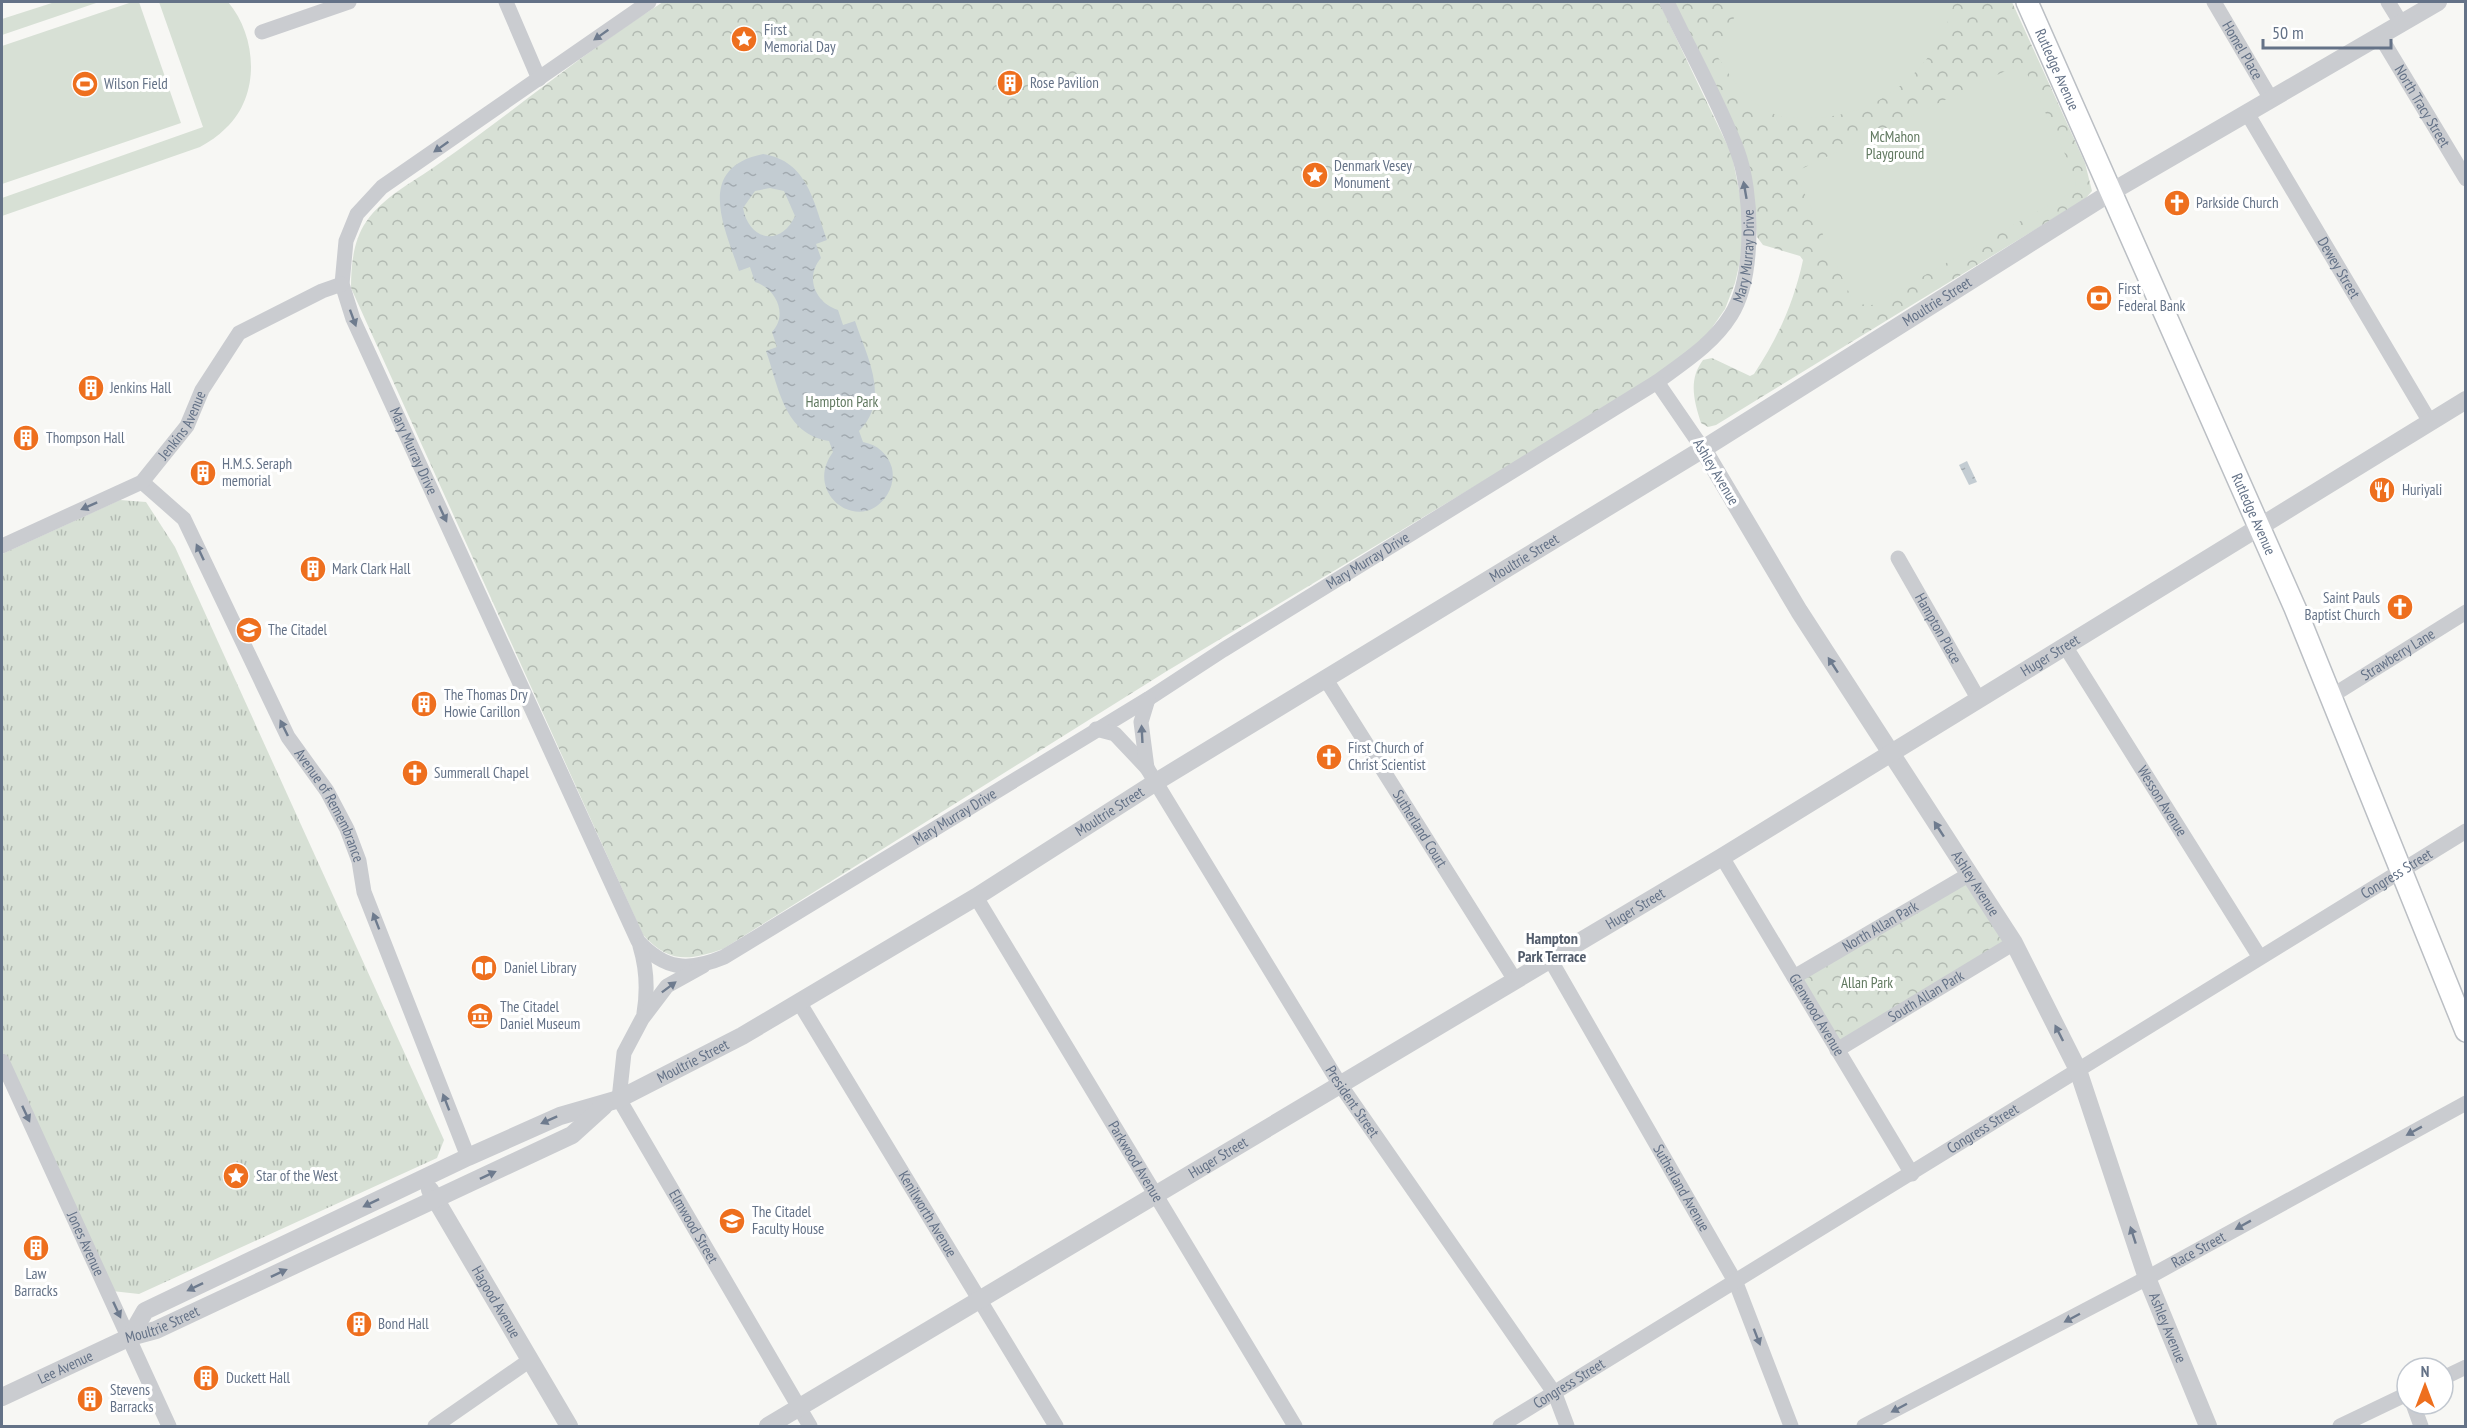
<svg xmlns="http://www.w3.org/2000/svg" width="2467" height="1428" font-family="'PT Sans Narrow',sans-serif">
	<defs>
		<pattern id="grass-tufts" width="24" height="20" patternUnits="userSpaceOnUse" patternTransform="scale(1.5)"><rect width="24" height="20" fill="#d7e0d5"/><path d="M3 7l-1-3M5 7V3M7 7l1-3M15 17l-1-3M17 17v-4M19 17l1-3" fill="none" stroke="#b2bab2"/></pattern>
		<pattern id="forest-crowns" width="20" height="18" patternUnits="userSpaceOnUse" patternTransform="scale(1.5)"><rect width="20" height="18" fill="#d7e0d5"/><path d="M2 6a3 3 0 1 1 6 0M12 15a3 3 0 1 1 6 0" fill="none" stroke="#b2bab2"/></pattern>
		<pattern id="water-ripples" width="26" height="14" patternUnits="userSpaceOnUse" patternTransform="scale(1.5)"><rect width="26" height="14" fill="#c3ccd2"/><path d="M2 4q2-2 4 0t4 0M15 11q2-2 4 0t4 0" fill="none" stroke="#a2aab0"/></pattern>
	</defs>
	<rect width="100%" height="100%" fill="#f7f7f4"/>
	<path fill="url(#grass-tufts)" d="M120,500L146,502L175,547L444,1140L437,1158L139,1294L112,1291L2,1051V554Z"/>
	<g fill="url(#forest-crowns)">
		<path d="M663,2H1659L1732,155L1744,216L1742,253L1735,283L1725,309L1707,335L1655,378L1167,671L723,949C688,961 669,963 643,935L351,288C351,266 353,241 366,222C384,196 412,183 437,165C513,112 584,52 663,2Z"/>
		<path d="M1672,2H2012L2085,163L2092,191L2085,199L1716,425L1708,427L1701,423C1694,401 1688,380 1703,360L1712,358L1750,376L1754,374C1778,338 1794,302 1803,260L1800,256L1763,245L1757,237L1751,182Z"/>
		<path d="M1966,882L2006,942L1840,1043L1801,979Z"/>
	</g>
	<g fill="#d7e0d5">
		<path d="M55,2H99L2,35V19Z"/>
		<path d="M132,2H139L181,123L2,184V46Z"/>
		<path d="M159,2H228C257,36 261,95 226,128C218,136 209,142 200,147L2,216V198L203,127Z"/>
		<path d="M1741,2H1954C1938,68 1879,118 1809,118C1801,117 1790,119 1782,117C1750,107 1734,82 1717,56Z"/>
		<path d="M2022,63L2072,169L2076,182L2074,191L1872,305L1857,304L1851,297L1795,172Z"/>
	</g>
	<g fill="url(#water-ripples)" fill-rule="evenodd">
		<path d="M763,154C808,161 814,203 827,240L816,244L821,258C804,278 816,303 838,310L843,325L855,321C867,357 891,399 859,431L863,442C878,445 888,454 892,468C894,478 892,487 887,495C861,536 802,494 833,452L829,441C784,434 779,388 766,351L777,347L772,332C789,314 775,288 755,282L750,267L739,271C724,226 695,168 763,154ZM770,188L784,191L795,216C781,247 749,241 743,208L755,191Z"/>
		<path d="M1967,461L1977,482L1969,485L1959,465Z"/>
	</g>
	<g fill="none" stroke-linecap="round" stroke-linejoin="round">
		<defs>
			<g id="secondary">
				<path id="s27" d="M2027,2L2295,608L2466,1031"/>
			</g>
		</defs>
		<use href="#secondary" stroke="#bbbfc4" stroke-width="24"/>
		<g stroke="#caccd0" stroke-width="15">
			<path d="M506,2L539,79"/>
			<path id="s1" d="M649,2L382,187L357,214L346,241L342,284L353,319L638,941C665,970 688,972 724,957L1148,699L1223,650L1657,382C1684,362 1713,344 1731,315C1755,277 1753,192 1737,150C1718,100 1690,51 1667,2"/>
			<path id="s2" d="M2214,2L2271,99"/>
			<path d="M2388,2L2401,23"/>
			<path d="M262,32L349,2"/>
			<path id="s3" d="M2380,36L2466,179"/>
			<path id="s4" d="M2247,113L2430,422"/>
			<path d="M1657,382L1703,449"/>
			<path id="s5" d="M142,482L184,519L288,737L327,791L347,829L359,861L364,892L468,1157"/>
			<path id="s6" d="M2,546L142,482L187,426L202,390L239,333L322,291L342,284"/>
			<path id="s7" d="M1898,558L1979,700"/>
			<path id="s8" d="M2065,646L2259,956"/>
			<path id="s9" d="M1325,678L1515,980"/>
			<path id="s10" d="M2330,697L2466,612"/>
			<path id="s11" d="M1096,729L1115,734L1147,768L1339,1083L1555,1394L1567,1426"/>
			<path d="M1147,768L1141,722L1148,699"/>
			<path id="s12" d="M1722,857L1912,1174"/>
			<path id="s13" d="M976,897L1295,1426"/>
			<path d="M640,946C647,969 648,989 644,1013"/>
			<path id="s14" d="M1550,959L1736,1283L1791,1426"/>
			<path id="s15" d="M703,966L667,986L642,1019L624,1053L619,1099L810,1426"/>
			<path id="s16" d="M1794,977L1968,875"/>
			<path id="s17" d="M799,1002L1056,1426"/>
			<path id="s18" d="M1837,1050L2014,943"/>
			<path id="s19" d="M2,1061L169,1426"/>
			<path d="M2443,1378L2466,1367"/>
			<path d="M2413,1404L2421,1426"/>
			<path d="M435,1426L530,1360"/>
			<path id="s20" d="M1500,1426L2466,831"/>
			<path id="s21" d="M1864,1426L2147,1278L2466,1103"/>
			<path d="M2340,1426L2407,1394"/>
		</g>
		<g stroke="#caccd0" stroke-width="18">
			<path id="s22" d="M1703,449L1799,611L2014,943L2078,1070L2147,1278L2208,1426"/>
			<path id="s23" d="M430,1190L569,1426"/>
			<path id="s24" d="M130,1337L145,1311L468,1157L560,1116L619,1099L742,1036L976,897L1156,782L1703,449L2113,191L2438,2"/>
			<path id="s25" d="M2,1397L130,1337L156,1330L572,1135L604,1106"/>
			<path id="s26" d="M768,1426L1722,857L2466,400"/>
		</g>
		<use href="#secondary" stroke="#fff" stroke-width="21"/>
	</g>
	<defs><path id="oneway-solid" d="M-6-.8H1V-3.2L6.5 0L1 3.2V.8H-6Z" transform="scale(1.5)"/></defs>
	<g fill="#6e7b8e">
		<use href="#oneway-solid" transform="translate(601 35) rotate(145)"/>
		<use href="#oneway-solid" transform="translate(441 147) rotate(145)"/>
		<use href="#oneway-solid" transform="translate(1745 190) rotate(-100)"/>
		<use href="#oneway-solid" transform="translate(353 318) rotate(70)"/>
		<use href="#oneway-solid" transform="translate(89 506) rotate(156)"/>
		<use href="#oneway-solid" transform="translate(443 514) rotate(65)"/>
		<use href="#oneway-solid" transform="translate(200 552) rotate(-115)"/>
		<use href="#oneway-solid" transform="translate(1833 665) rotate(-123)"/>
		<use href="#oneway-solid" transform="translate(284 728) rotate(-116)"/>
		<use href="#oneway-solid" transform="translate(1142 734) rotate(-93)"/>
		<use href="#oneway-solid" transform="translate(1939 829) rotate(-123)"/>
		<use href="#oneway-solid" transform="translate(376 921) rotate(-111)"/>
		<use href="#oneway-solid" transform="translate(669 987) rotate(-37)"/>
		<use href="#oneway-solid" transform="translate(2059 1033) rotate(-117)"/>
		<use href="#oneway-solid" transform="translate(446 1102) rotate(-111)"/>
		<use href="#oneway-solid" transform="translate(26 1114) rotate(65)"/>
		<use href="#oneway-solid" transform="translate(549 1120) rotate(156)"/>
		<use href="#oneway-solid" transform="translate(2414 1131) rotate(151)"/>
		<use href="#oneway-solid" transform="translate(488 1175) rotate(-25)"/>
		<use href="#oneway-solid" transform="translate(371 1203) rotate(154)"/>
		<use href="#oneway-solid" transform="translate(2243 1225) rotate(151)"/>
		<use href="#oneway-solid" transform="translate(2133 1235) rotate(-108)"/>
		<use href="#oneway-solid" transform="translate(279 1273) rotate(-25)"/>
		<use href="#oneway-solid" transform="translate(195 1287) rotate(154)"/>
		<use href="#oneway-solid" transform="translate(117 1310) rotate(65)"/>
		<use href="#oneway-solid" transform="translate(2072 1318) rotate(152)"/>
		<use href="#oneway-solid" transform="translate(1757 1337) rotate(69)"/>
		<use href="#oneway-solid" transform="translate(1899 1408) rotate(152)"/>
	</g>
	<defs>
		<symbol id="sight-disc" viewBox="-11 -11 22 22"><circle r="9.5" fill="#ee6f1e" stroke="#fff"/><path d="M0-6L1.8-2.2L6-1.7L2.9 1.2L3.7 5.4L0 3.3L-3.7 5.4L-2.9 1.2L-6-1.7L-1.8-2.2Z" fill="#fff"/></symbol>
		<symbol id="building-disc" viewBox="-11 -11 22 22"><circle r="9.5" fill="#ee6f1e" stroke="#fff"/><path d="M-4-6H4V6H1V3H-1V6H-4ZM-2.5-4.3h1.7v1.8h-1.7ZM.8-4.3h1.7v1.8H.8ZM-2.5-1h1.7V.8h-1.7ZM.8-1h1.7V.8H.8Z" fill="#fff"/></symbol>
		<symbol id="stadium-disc" viewBox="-11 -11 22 22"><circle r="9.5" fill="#ee6f1e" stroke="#fff"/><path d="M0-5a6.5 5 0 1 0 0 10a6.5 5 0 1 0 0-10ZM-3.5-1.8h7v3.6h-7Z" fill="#fff"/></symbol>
		<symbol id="church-disc" viewBox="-11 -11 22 22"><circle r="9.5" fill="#ee6f1e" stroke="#fff"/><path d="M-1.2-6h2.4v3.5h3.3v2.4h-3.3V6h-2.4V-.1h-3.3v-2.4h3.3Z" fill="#fff"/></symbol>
		<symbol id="bank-disc" viewBox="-11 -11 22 22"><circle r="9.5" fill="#ee6f1e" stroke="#fff"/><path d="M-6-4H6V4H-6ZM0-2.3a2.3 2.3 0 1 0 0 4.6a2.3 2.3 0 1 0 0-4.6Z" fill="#fff"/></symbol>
		<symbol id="restaurant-disc" viewBox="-11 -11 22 22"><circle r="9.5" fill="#ee6f1e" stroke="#fff"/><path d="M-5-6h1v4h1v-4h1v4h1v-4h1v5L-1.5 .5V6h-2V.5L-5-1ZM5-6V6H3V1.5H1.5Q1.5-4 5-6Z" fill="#fff"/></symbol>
		<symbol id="university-disc" viewBox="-11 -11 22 22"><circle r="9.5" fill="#ee6f1e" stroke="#fff"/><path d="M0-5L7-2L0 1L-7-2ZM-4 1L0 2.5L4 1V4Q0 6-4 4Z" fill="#fff"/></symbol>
		<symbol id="library-disc" viewBox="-11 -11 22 22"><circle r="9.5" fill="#ee6f1e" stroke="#fff"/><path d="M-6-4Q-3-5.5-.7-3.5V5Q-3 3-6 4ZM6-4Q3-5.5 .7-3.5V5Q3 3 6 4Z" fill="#fff"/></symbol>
		<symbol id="museum-disc" viewBox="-11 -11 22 22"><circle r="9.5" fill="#ee6f1e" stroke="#fff"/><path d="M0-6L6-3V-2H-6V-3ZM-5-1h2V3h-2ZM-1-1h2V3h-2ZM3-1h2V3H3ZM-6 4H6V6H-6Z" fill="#fff"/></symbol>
		<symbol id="school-disc" viewBox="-11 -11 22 22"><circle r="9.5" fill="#ee6f1e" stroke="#fff"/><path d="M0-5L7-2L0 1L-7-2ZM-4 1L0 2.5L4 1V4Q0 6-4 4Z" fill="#fff"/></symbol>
	</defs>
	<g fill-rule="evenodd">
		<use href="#sight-disc" x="729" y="24" width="30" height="30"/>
		<use href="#building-disc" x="995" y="68" width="30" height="30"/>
		<use href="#stadium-disc" x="70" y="69" width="30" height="30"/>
		<use href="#sight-disc" x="1300" y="160" width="30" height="30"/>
		<use href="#church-disc" x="2162" y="188" width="30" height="30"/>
		<use href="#bank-disc" x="2084" y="283" width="30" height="30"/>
		<use href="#building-disc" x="76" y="373" width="30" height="30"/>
		<use href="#building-disc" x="11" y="423" width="30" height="30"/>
		<use href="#building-disc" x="188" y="458" width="30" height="30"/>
		<use href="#restaurant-disc" x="2367" y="475" width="30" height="30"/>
		<use href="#building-disc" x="298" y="554" width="30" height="30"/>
		<use href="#church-disc" x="2385" y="592" width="30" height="30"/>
		<use href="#university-disc" x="234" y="615" width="30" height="30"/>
		<use href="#building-disc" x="409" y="689" width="30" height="30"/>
		<use href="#church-disc" x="1314" y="742" width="30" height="30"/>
		<use href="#church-disc" x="400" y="758" width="30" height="30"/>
		<use href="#library-disc" x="469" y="953" width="30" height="30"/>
		<use href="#museum-disc" x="465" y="1001" width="30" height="30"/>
		<use href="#sight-disc" x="221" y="1161" width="30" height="30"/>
		<use href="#school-disc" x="717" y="1206" width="30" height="30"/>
		<use href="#building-disc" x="21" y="1233" width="30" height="30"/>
		<use href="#building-disc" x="344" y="1309" width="30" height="30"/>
		<use href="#building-disc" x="191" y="1363" width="30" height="30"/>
		<use href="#building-disc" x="75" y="1384" width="30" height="30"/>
	</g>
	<g text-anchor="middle" stroke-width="6" stroke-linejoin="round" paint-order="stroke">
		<g font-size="15" fill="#647287" stroke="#fff" text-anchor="start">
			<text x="764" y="35">First<tspan x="764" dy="17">Memorial Day</tspan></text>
			<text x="1030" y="88">Rose Pavilion</text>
			<text x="104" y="89">Wilson Field</text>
			<text x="1334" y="171">Denmark Vesey<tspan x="1334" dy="17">Monument</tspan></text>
			<text x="2196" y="208">Parkside Church</text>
			<text x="2118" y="294">First<tspan x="2118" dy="17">Federal Bank</tspan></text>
			<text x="110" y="393">Jenkins Hall</text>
			<text x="46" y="443">Thompson Hall</text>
			<text x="222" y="469">H.M.S. Seraph<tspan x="222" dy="17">memorial</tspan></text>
			<text x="2402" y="495">Huriyali</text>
			<text x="332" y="574">Mark Clark Hall</text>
			<text x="2380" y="603" text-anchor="end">Saint Pauls<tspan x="2380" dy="17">Baptist Church</tspan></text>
			<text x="268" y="635">The Citadel</text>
			<text x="444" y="700">The Thomas Dry<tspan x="444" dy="17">Howie Carillon</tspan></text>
			<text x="1348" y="753">First Church of<tspan x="1348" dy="17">Christ Scientist</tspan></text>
			<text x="434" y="778">Summerall Chapel</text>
			<text x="504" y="973">Daniel Library</text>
			<text x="500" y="1012">The Citadel<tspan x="500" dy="17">Daniel Museum</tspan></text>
			<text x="256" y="1181">Star of the West</text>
			<text x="752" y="1217">The Citadel<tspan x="752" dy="17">Faculty House</tspan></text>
			<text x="36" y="1279" text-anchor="middle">Law<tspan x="36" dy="17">Barracks</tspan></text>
			<text x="378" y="1329">Bond Hall</text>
			<text x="226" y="1383">Duckett Hall</text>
			<text x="110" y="1395">Stevens<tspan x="110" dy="17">Barracks</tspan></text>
		</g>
		<g font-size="15" fill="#647287" stroke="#fff">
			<text dy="5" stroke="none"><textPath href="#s2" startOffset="56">Homel Place</textPath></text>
			<text dy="5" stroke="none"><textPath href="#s27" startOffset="74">Rutledge Avenue</textPath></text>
			<text dy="5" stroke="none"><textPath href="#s3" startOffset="82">North Tracy Street</textPath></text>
			<text dy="5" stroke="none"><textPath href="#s1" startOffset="2508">Mary Murray Drive</textPath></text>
			<text dy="5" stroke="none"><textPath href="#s4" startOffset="180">Dewey Street</textPath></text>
			<text dy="5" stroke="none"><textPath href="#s24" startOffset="2091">Moultrie Street</textPath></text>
			<text dy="5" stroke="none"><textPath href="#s6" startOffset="224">Jenkins Avenue</textPath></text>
			<text dy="5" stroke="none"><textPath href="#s1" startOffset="616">Mary Murray Drive</textPath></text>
			<text transform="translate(1716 472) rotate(59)" y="5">Ashley Avenue</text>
			<text dy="5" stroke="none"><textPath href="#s27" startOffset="560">Rutledge Avenue</textPath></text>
			<text dy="5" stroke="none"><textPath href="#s24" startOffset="1605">Moultrie Street</textPath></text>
			<text dy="5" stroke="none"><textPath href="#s1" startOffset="2006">Mary Murray Drive</textPath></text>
			<text dy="5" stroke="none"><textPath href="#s7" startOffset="81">Hampton Place</textPath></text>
			<text dy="5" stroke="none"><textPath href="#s10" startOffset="80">Strawberry Lane</textPath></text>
			<text dy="5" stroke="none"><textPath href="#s26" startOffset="1496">Huger Street</textPath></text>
			<text dy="5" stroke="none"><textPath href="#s8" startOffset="183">Wesson Avenue</textPath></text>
			<text dy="5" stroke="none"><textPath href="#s5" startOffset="378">Avenue of Remembrance</textPath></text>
			<text dy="5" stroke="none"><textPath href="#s24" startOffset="1119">Moultrie Street</textPath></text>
			<text dy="5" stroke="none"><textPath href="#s1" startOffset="1520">Mary Murray Drive</textPath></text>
			<text dy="5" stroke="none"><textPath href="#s9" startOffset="178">Sutherland Court</textPath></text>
			<text dy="5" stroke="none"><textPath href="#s20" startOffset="1053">Congress Street</textPath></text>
			<text dy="5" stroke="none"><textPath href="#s22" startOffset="513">Ashley Avenue</textPath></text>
			<text dy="5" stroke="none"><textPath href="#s26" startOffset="1010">Huger Street</textPath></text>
			<text dy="5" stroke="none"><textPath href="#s16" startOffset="100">North Allan Park</textPath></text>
			<text dy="5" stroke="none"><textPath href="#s18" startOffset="104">South Allan Park</textPath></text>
			<text dy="5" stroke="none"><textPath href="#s12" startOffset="184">Glenwood Avenue</textPath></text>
			<text dy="5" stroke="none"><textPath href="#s24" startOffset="633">Moultrie Street</textPath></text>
			<text dy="5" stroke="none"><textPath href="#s11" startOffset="458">President Street</textPath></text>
			<text dy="5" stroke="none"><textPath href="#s20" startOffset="567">Congress Street</textPath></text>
			<text dy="5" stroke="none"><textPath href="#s26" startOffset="524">Huger Street</textPath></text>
			<text dy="5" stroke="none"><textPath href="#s13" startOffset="309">Parkwood Avenue</textPath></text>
			<text dy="5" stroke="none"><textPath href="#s14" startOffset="264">Sutherland Avenue</textPath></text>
			<text dy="5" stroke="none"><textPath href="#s17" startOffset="248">Kenilworth Avenue</textPath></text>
			<text dy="5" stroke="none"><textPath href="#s15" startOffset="315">Elmwood Street</textPath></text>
			<text dy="5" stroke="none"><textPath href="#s19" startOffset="201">Jones Avenue</textPath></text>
			<text dy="5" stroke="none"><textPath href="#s21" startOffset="378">Race Street</textPath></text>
			<text dy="5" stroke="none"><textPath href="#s23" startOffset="130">Hagood Avenue</textPath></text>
			<text dy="5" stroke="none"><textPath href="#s25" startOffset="176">Moultrie Street</textPath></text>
			<text dy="5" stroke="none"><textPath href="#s22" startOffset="999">Ashley Avenue</textPath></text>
			<text dy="5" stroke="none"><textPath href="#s25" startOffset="70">Lee Avenue</textPath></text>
			<text dy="5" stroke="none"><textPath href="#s20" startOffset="81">Congress Street</textPath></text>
		</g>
		<g font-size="15" fill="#617960" stroke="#fff">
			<text x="1895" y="142">McMahon<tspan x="1895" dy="17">Playground</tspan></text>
			<text x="842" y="407">Hampton Park</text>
			<text x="1867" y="988">Allan Park</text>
		</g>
		<g font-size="16" font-weight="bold" fill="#535d6c" stroke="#fff">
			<text x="1552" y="944">Hampton<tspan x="1552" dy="18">Park Terrace</tspan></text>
		</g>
	</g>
	<rect width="2467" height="1428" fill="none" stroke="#647287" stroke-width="6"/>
	<g transform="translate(2425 1386)"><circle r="28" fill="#ffffff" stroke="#c1c7cf" stroke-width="1.5"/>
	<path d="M0-4.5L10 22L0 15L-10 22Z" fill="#ee6f1e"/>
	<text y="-9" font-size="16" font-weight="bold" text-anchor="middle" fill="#647287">N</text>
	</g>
	<path d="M2263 39v9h128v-9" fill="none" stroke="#647287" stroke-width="3"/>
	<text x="2272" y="39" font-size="18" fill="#647287" stroke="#ffffff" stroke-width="4.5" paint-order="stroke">50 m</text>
</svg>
